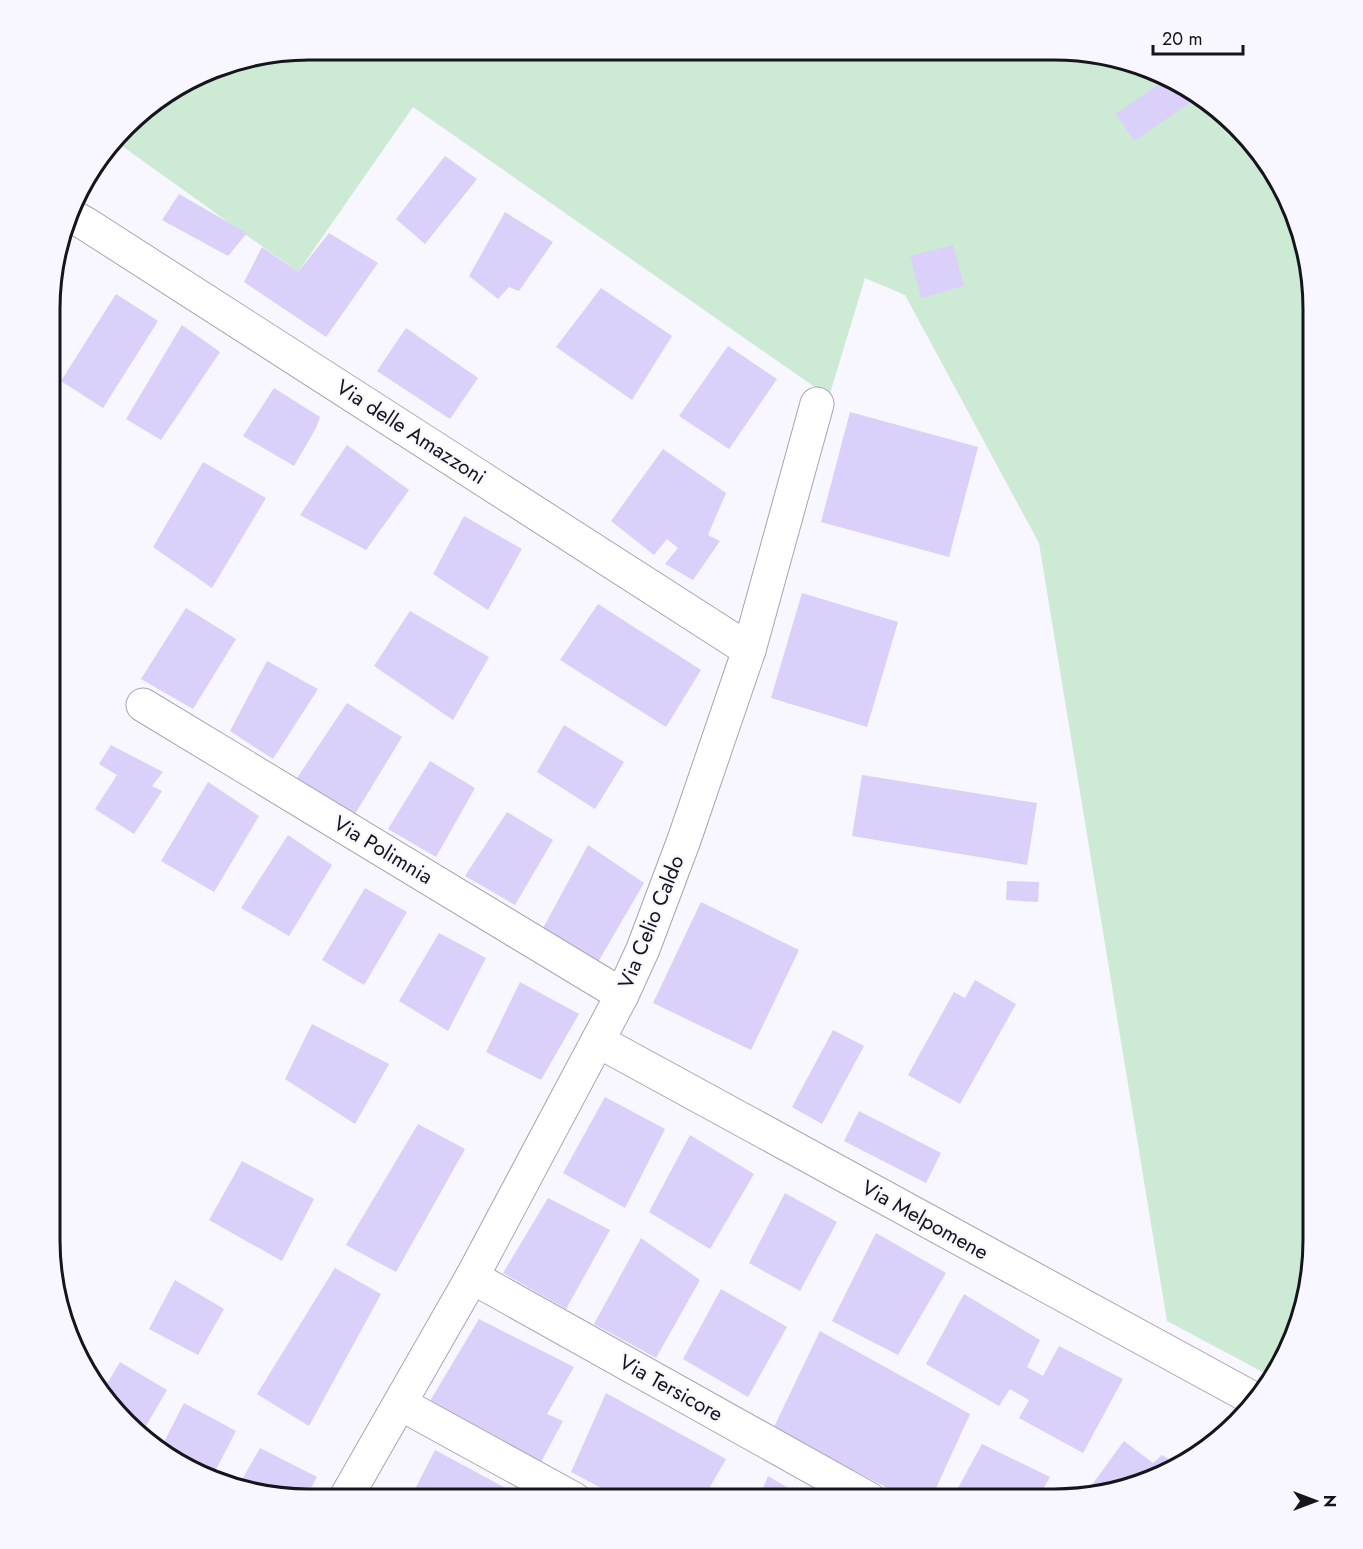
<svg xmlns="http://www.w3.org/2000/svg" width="1363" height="1549" font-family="Jost,sans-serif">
	<rect width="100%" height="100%" fill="#f8f6fe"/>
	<path fill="#cdebd4" d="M309,50L1088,52L1184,84L1270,165L1300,226L1313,292V1257L1279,1370L1272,1377L1167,1321L1039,543L905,295L865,278L829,397L413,107L298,272L115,141L138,114L225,63Z"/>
	<g fill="#dad0fa">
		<path d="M1167,78L1184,84L1198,97L1134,141L1116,114Z"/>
		<path d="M445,156L477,179L425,244L396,219Z"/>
		<path d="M179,194L247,233L228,256L162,220Z"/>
		<path d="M505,212L553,242L519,291L509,287L498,299L469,276Z"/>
		<path d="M329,233L378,263L326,337L244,282L262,247L298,272Z"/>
		<path d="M953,245L964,286L921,298L910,256Z"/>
		<path d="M601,288L672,336L632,400L556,347Z"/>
		<path d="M116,294L158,321L103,408L61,381Z"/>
		<path d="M182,325L220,352L161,440L126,419Z"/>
		<path d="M406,328L478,378L450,419L377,371Z"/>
		<path d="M728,346L777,379L729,449L679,416Z"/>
		<path d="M274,388L320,417L316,428L294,466L243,436Z"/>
		<path d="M850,412L978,447L949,557L821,522Z"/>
		<path d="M347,445L409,490L366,550L300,515Z"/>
		<path d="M663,449L726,493L708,535L720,541L693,580L665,564L678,548L667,539L654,555L611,521Z"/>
		<path d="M203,462L266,498L212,588L153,547Z"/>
		<path d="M464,516L522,549L488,610L433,574Z"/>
		<path d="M802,593L898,622L867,727L771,698Z"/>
		<path d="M598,604L701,670L666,727L560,660Z"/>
		<path d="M186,608L236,639L193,709L141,679Z"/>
		<path d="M410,611L489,657L453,720L374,666Z"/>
		<path d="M267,661L318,689L273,759L230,731Z"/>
		<path d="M347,703L402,737L355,814L297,778Z"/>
		<path d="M564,725L624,762L595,809L537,772Z"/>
		<path d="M111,745L163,772L152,786L162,791L134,834L95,809L117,775L99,764Z"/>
		<path d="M430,761L475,788L436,857L388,829Z"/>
		<path d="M862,775L1037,803L1027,865L852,836Z"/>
		<path d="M208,782L259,816L214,892L161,861Z"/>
		<path d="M507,812L553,840L515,905L465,876Z"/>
		<path d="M288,835L332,865L289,936L241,908Z"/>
		<path d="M588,845L644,883L598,962L542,930Z"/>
		<path d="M1007,881L1039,882L1038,902L1006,900Z"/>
		<path d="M365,888L407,912L364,985L322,960Z"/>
		<path d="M701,902L799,950L751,1050L653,1003Z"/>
		<path d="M439,933L486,958L448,1031L399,1001Z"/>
		<path d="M975,980L1016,1004L960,1104L908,1075L954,992L965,998Z"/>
		<path d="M520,982L579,1014L541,1080L486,1052Z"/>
		<path d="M312,1024L389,1064L355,1124L285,1079Z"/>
		<path d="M833,1030L864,1046L822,1124L792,1107Z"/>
		<path d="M605,1097L665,1129L625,1208L563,1173Z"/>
		<path d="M859,1111L941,1153L926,1183L844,1141Z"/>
		<path d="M418,1124L465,1149L396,1272L346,1245Z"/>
		<path d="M690,1135L754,1174L710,1249L649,1212Z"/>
		<path d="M242,1161L314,1199L282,1261L209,1220Z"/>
		<path d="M785,1193L837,1222L800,1291L749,1263Z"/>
		<path d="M548,1198L610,1230L566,1309L503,1273Z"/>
		<path d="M876,1233L946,1273L898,1355L832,1321Z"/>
		<path d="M641,1238L700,1280L656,1358L594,1324Z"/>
		<path d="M335,1268L381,1294L309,1426L257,1394Z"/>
		<path d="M175,1280L224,1309L198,1355L149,1329Z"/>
		<path d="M721,1289L787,1327L748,1397L683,1359Z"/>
		<path d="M964,1294L1040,1340L1027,1367L1043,1376L1059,1346L1123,1379L1083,1453L1019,1418L1029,1400L1010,1389L999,1406L926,1364Z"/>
		<path d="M479,1319L574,1367L547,1414L563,1421L541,1462L430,1401Z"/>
		<path d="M820,1331L970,1414L931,1499H909L773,1429Z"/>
		<path d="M120,1362L167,1390L143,1431L102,1392Z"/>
		<path d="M606,1393L726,1459L703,1499H622L571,1472Z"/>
		<path d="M184,1403L236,1431L213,1475L179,1465L161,1448Z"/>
		<path d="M1124,1441L1153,1463L1162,1455L1179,1465L1137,1486L1083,1497Z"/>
		<path d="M982,1444L1050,1477L1037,1499H952Z"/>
		<path d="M260,1448L317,1477L305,1499H292L240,1483Z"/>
		<path d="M435,1450L526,1499H410Z"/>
		<path d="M768,1476L807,1499H759Z"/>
	</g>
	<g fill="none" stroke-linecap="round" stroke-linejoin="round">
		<defs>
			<g id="street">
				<path d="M72,216L86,224L749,650"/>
				<path d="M143,705L622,995"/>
				<path d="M598,1041L1252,1398"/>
				<path d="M472,1277L869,1499"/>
				<path d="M401,1404L574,1499"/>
				<path d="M345,1499L472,1277L622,995L643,949L684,840L749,650L817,404"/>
			</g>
		</defs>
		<use href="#street" stroke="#a8a4b6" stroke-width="35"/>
		<use href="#street" stroke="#fff" stroke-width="33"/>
	</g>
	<g text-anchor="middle" stroke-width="4.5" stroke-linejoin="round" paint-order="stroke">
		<g font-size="21" fill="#17151c" stroke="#f8f6fe">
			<text transform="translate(411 432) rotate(33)" y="7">Via delle Amazzoni</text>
			<text transform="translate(383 850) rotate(31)" y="7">Via Polimnia</text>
			<text transform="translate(651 922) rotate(-68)" y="7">Via Celio Caldo</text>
			<text transform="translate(925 1220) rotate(29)" y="7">Via Melpomene</text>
			<text transform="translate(671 1388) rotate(29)" y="7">Via Tersicore</text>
		</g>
	</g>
	<path d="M0 0H1363V1549H0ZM309 60H1054A249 249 0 0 1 1303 309V1240A249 249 0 0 1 1054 1489H309A249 249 0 0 1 60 1240V309A249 249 0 0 1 309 60Z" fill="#f8f6fe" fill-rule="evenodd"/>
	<path fill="none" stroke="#17151c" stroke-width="3" d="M309 60H1054A249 249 0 0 1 1303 309V1240A249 249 0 0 1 1054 1489H309A249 249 0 0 1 60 1240V309A249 249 0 0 1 309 60Z"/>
	<g transform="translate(1315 1501) rotate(90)" stroke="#f8f6fe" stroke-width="4.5" paint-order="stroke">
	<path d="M0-4.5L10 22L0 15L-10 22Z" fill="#17151c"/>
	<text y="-9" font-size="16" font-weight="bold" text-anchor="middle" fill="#17151c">N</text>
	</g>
	<path d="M1153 45v9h90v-9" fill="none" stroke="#17151c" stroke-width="3"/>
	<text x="1162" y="45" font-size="18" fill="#17151c" stroke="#f8f6fe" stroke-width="4.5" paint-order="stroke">20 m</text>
</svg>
